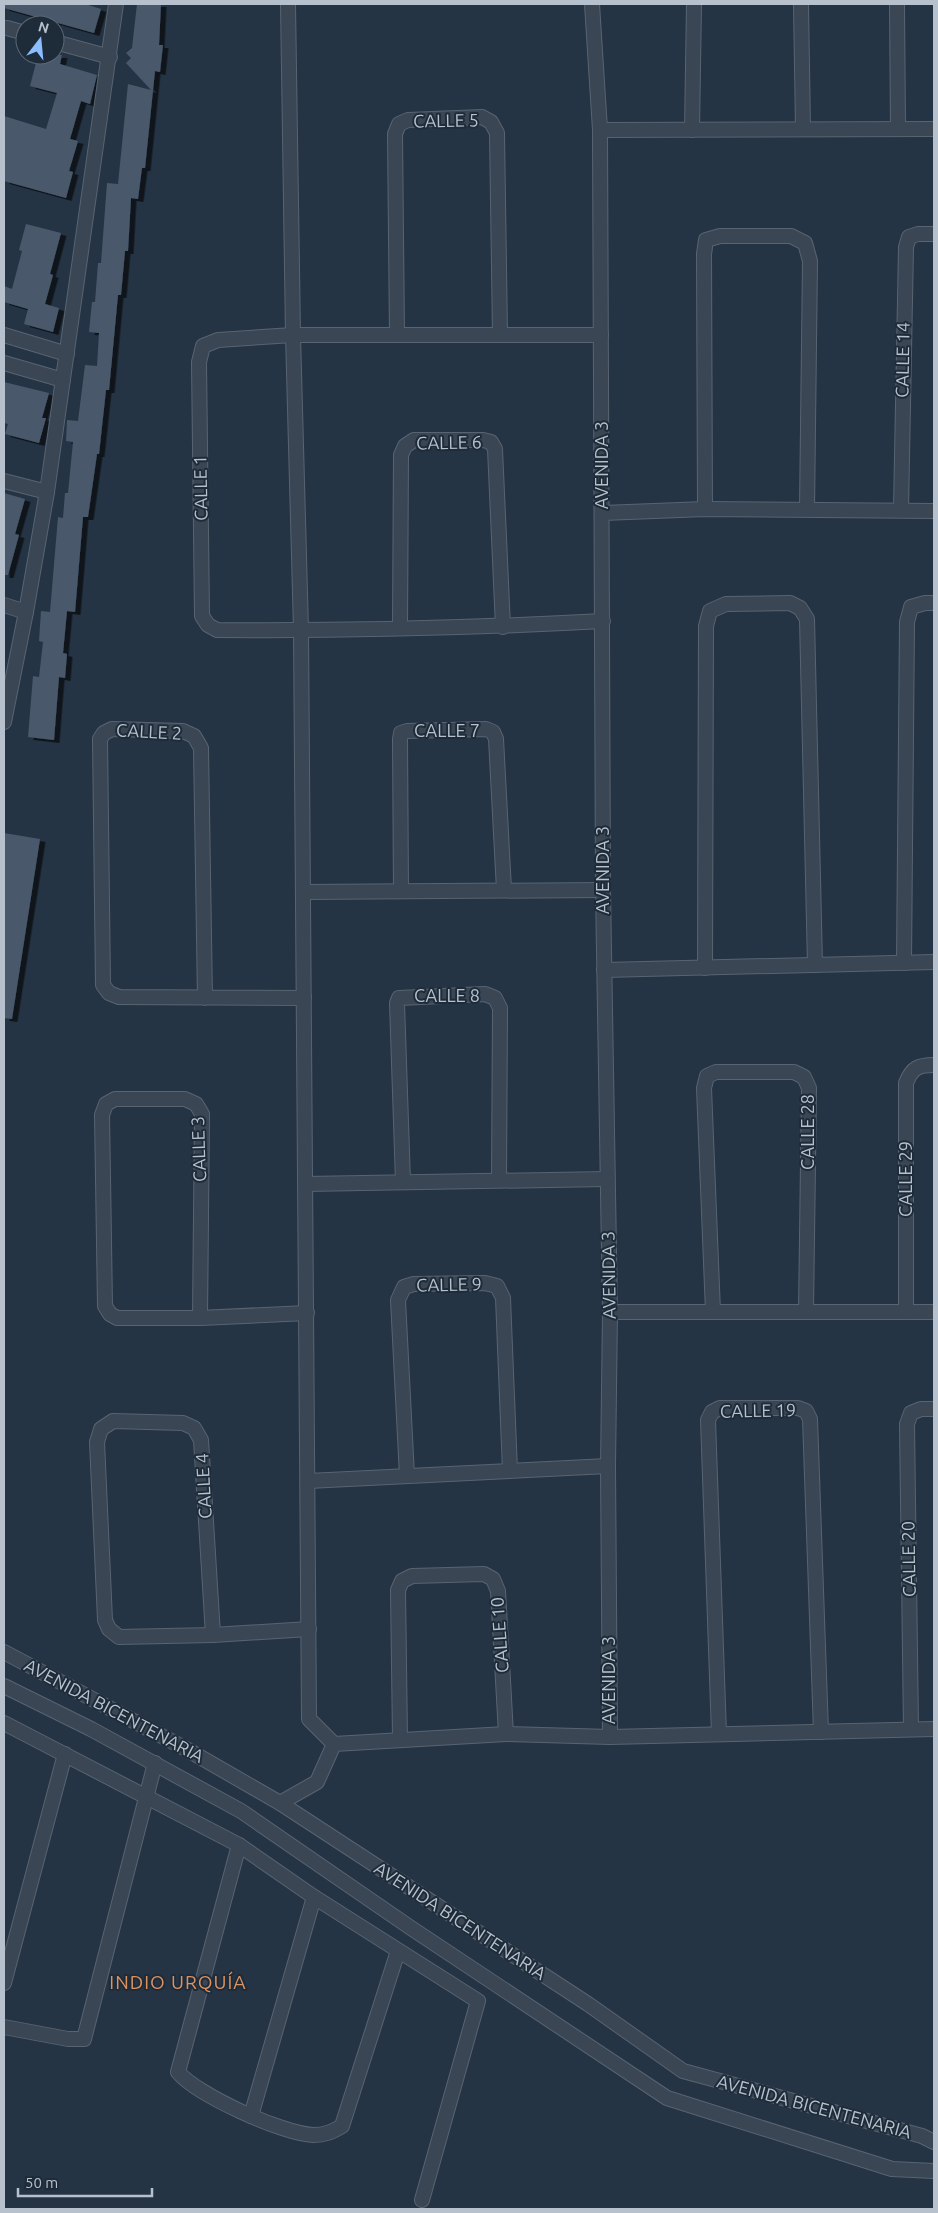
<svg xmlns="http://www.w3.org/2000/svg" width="938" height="2213" font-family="Ubuntu,sans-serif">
	<defs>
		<filter id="shadow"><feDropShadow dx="5.5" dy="3" stdDeviation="0" flood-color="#0009"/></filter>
	</defs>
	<rect width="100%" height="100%" fill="#253444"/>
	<g fill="#49586b" filter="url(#shadow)">
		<path d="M4,4H85L101,9L94,33L4,8Z"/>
		<path d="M137,4H161L159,45H163L160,72L155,71L145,168H142L138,199L131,198L128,251H125L121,295H118L109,390H106L99,454H97L88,517H83L75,612L67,611L63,653L67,654L65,678L59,677L54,740L28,737L33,676L39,677L43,642L39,641L41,611L50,612L58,517L63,518L65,493H68L73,442L66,441L67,420L78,421L85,365L97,366L99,333L89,332L92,302H95L98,263H101L107,183L118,184L128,84L151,90L126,63L131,58L126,53L132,48Z"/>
		<path d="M38,55H62L60,64L97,75L90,104L81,101L70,139L78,141L69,171L73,172L66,198L4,181V116L46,129L57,93L30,86Z"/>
		<path d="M26,224L61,233L50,274L53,275L45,304L59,308L53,332L24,324L28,309L4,302V286L12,289L22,251L19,250Z"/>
		<path d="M4,382L49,393L42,418H46L39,443L5,434L8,424L4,423Z"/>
		<path d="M4,493L25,499L15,534L19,535L8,575H4Z"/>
		<path d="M4,833L40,839L12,1019L4,1018Z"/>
	</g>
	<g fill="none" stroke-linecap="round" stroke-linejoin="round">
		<defs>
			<g id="street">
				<path d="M288,4L293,335L301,630L309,1719L334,1744"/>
				<path d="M592,4L600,130L603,890L610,1312L608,1466L610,1737"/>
				<path d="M801,4L803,129"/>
				<path d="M897,4L898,129"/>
				<path d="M7,28L25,33"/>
				<path d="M55,42L110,57"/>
				<path d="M600,130L934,129"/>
				<path d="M692,130L694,4"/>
				<path d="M4,335L67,354"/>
				<path d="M397,335L395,134L399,124L408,120L482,117L491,122L497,133L500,335"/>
				<path d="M601,335H293L218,340L203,346L199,362L202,616L208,625L217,630C345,631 474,628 603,621"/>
				<path d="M4,363L63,380"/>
				<path d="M4,481L47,492"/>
				<path d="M705,509L704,254L706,240L720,236H791L805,243L810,261L807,509"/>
				<path d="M901,510L906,247L909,237L918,234H934"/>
				<path d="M603,513L705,509L934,511"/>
				<path d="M4,605L26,612"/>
				<path d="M400,628L401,455L405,446L414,440H483L491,442L495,449L503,627"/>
				<path d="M4,722L26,612L47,492L116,4"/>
				<path d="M401,891L400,739L401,733L407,731L486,729L493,732L496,739L504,890"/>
				<path d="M304,892L603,890"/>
				<path d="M904,963L907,622L911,607L925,603H934"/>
				<path d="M705,968L706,626L710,611L726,604L790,603L800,608L807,619L815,965"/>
				<path d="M604,970L934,962"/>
				<path d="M205,998L201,748L194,736L183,731L112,729L104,733L100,739L103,985L109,993L119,997L304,998"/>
				<path d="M403,1182L397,1003L399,998L485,994L495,998L500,1008L499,1180"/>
				<path d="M305,1184L607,1179"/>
				<path d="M610,1312H934"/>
				<path d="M713,1312L704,1088L707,1076L716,1072H794L804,1077L809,1088L806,1312"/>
				<path d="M906,1312V1083C912,1068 918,1065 934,1065"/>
				<path d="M200,1318L202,1114L196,1104L185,1099H115L106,1104L102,1115L105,1306L110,1314L117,1318H200L307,1313"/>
				<path d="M407,1476L398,1300L404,1287L414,1284L485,1283L497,1286L503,1298L510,1471"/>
				<path d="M308,1481L608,1466"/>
				<path d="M213,1635L201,1440L194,1428L183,1423L113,1421L101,1429L97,1442L105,1620L109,1629L119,1637L213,1635L309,1629"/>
				<path d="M4,1652L188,1750L280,1803L588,2004L683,2071L922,2136L934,2142"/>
				<path d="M4,1686L91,1729L241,1811L411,1928L667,2098L892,2169L934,2171"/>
				<path d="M4,1723L239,1845L314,1897L478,2001L422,2200"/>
				<path d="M911,1729L907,1424L911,1413L921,1409H934"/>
				<path d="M719,1734L708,1420L712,1412L720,1408H798L806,1411L810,1419L821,1732"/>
				<path d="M400,1739L398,1590L402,1581L412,1576L484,1574L493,1579L498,1591L506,1734"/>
				<path d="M334,1744L506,1734L610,1737L934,1729"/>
				<path d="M280,1803L317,1782L334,1744"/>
				<path d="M239,1845L178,2072C197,2095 283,2134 313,2135C325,2135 332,2132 342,2126L398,1951"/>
				<path d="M4,1983L65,1754"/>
				<path d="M4,2027L68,2039H84L155,1763"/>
				<path d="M251,2116L314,1897"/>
			</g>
		</defs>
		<use href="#street" stroke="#586471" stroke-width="16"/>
		<use href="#street" stroke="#3a4654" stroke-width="14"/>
	</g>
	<g text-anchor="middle" stroke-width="4" stroke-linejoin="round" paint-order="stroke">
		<g font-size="18" fill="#b7c1cd" stroke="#1e2b39">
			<text transform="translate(446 121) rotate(-1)" y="6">CALLE 5</text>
			<text transform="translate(903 360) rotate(-89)" y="6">CALLE 14</text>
			<text transform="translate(449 443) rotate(-1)" y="6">CALLE 6</text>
			<text transform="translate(602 465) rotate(-90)" y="6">AVENIDA 3</text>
			<text transform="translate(201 488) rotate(-91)" y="6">CALLE 1</text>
			<text x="447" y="737">CALLE 7</text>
			<text transform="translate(149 732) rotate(3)" y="6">CALLE 2</text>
			<text transform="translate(603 870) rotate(-90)" y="6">AVENIDA 3</text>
			<text x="447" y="1002">CALLE 8</text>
			<text transform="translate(808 1132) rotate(-90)" y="6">CALLE 28</text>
			<text transform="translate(199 1149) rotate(-92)" y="6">CALLE 3</text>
			<text transform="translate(906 1179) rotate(-90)" y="6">CALLE 29</text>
			<text transform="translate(609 1275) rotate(-91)" y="6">AVENIDA 3</text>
			<text transform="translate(449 1285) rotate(-1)" y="6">CALLE 9</text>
			<text transform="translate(758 1411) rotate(-1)" y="6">CALLE 19</text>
			<text transform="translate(204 1486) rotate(-93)" y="6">CALLE 4</text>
			<text transform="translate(909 1559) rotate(-91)" y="6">CALLE 20</text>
			<text transform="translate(500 1635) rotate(-94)" y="6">CALLE 10</text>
			<text transform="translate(609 1680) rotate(-90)" y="6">AVENIDA 3</text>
			<text transform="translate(114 1711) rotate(28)" y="6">AVENIDA BICENTENARIA</text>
			<text transform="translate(460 1921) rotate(33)" y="6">AVENIDA BICENTENARIA</text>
			<text transform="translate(814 2107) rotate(15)" y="6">AVENIDA BICENTENARIA</text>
		</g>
		<g font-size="19" letter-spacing="1" fill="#dd9262" stroke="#1e2b39">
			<text x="178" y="1989">INDIO URQUÍA</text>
		</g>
	</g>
	<rect width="938" height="2213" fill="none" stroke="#b7c1cd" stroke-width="10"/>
	<g transform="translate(40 40) rotate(16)"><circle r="24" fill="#1e2b39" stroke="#5b6774"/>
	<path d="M0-4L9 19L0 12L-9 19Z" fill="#8bbdff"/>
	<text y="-8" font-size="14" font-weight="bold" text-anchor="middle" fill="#b7c1cd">N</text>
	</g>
	<path d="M18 2188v8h134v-8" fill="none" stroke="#b7c1cd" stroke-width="2.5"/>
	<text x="25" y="2188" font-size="15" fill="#b7c1cd" stroke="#1e2b39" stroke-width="4" paint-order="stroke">50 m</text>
</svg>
